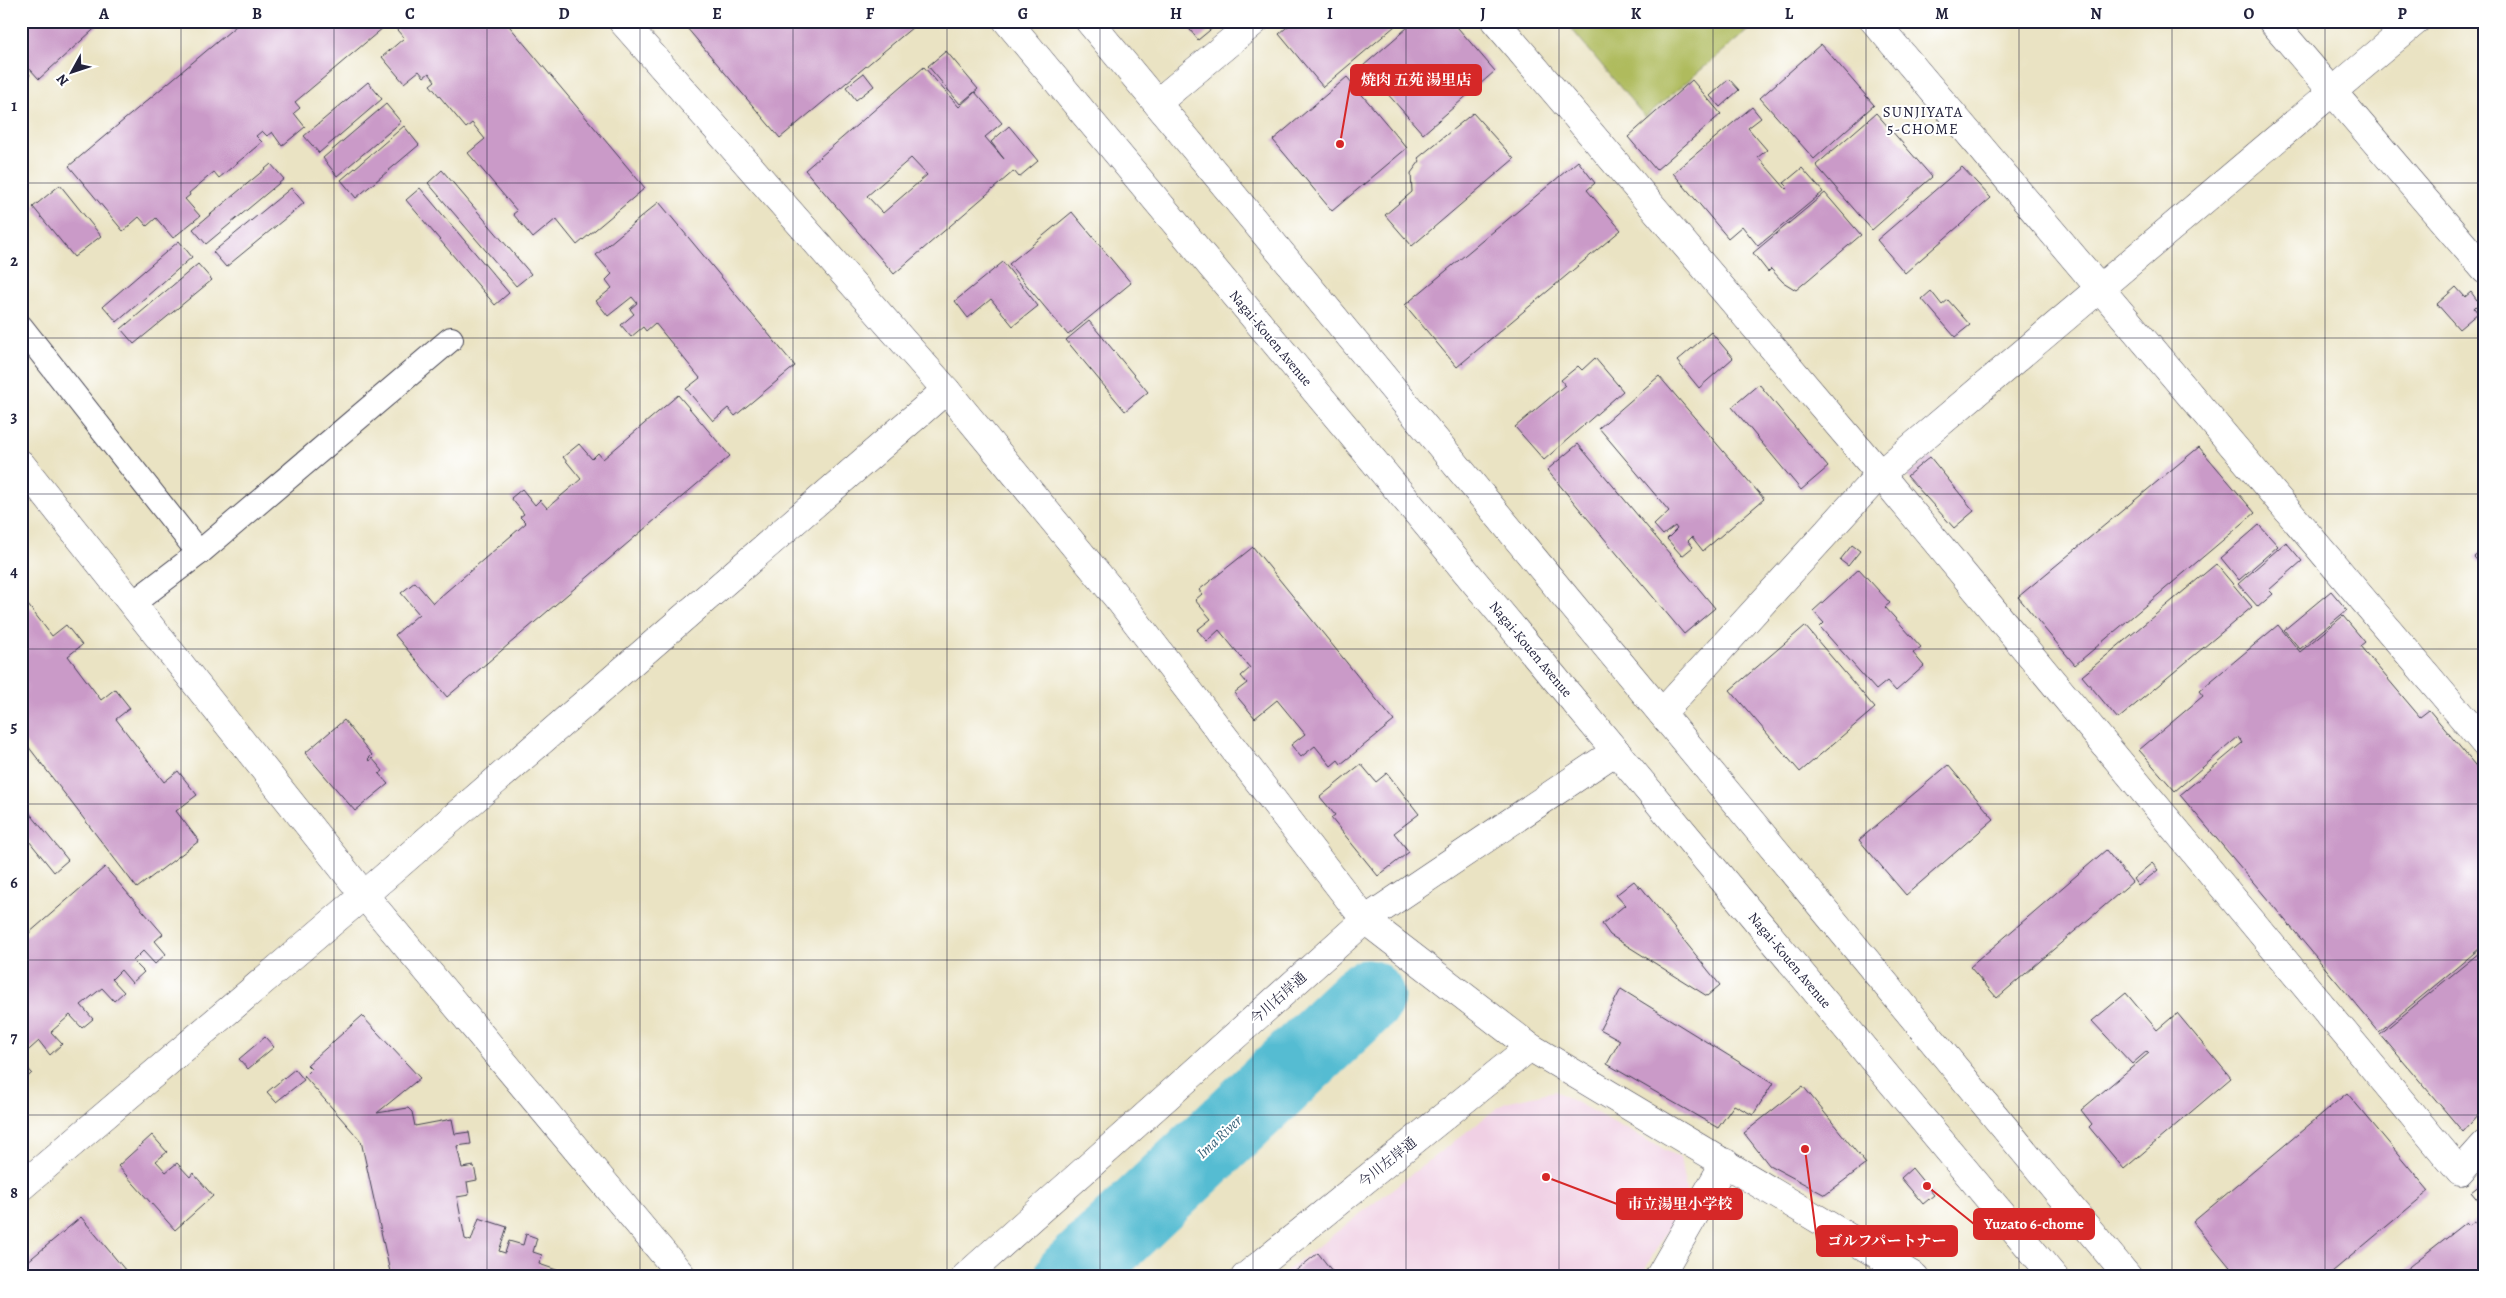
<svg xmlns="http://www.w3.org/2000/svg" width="2506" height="1298" font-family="Alegreya,'Noto Serif JP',serif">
	<rect width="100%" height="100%" fill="#fff"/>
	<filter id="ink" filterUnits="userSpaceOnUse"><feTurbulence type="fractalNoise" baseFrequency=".02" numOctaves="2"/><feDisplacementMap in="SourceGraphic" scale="10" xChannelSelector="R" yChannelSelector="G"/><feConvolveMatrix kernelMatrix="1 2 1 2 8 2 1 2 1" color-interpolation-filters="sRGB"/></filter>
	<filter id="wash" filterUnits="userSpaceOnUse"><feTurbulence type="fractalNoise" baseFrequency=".0096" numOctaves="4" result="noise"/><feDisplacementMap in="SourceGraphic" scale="20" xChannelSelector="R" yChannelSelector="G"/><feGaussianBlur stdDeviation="1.12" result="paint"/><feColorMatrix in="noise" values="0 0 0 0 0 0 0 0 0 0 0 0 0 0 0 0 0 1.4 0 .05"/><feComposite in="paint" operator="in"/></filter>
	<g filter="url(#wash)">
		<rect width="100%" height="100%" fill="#eae3c3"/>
		<path fill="#f0d0e4" d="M1555,1091L1680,1158L1687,1196L1640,1277H1278L1505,1102Z"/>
		<path fill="#afbb5d" stroke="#686e4c" d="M1565,21H1759L1645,117Z"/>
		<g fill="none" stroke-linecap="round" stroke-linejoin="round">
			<path stroke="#54bcd2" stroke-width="75" d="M1072,1277L1367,997"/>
		</g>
		<g id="blocks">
			<g fill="#ca9ac8" fill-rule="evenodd">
				<path d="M27,21H103L39,79L21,59V26Z"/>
				<path d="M242,21H505L645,188L577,245L556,219L533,238L513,214L517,211L468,153L485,139L472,123L466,128L430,85L435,81L429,73L424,77L419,71L404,83L382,57L404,38L390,22L295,102L300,108L294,113L305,127L282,146L272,132L267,136L262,131L256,136L262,142L219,178L214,172L189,193L190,195L185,199L200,216L173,238L156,218L147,226L139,217L123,231L69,166Z"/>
				<path d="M681,21H909L913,27L780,138Z"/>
				<path d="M1183,21H1221L1198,40Z"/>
				<path d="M1294,21H1391L1395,26L1323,87L1279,34Z"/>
				<path d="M1415,21H1452L1495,71L1423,134L1363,66Z"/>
				<path d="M1821,44L1874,105L1814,159L1760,98Z"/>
				<path d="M946,51L978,89L960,104L928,66Z"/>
				<path d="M21,64L30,75L21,83Z"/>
				<path d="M924,67L959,107L975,92L1002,123L985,137L1004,159L991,142L1009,126L1038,161L1019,177L1014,171L894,274L805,170ZM911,158L927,175L883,213L867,196Z"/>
				<path d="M864,73L874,86L856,100L846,87Z"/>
				<path d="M1347,77L1407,148L1332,211L1273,140Z"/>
				<path d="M1729,79L1739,90L1720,107L1710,96Z"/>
				<path d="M1692,80L1721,114L1656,170L1628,137Z"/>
				<path d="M368,82L382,99L319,153L304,136Z"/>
				<path d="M386,104L401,122L337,176L323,158Z"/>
				<path d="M1752,107L1761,118L1748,128L1767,150L1758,157L1786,189L1788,187L1784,183L1802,168L1823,192L1758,246L1742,226L1728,238L1673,173Z"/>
				<path d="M1473,113L1514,159L1412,246L1385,215L1412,192L1411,173L1420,161L1418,158Z"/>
				<path d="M1876,113L1932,177L1872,230L1816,165Z"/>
				<path d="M404,126L419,145L356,198L341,180Z"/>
				<path d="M1578,161L1595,183L1587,190L1621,230L1457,367L1405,305Z"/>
				<path d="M271,164L284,179L206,244L193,229Z"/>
				<path d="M1962,167L1991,198L1905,273L1877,240Z"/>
				<path d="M442,170L531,274L516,286L428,183Z"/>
				<path d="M60,185L101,236L74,257L33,207Z"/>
				<path d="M291,188L304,203L226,267L213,252Z"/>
				<path d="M420,188L509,293L495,305L406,200Z"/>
				<path d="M1825,193L1861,235L1796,290L1783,282L1771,269L1768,272L1753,253Z"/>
				<path d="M659,202L795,366L735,416L728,408L713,421L686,389L700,378L655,323L646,331L643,327L631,337L621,325L634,314L630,309L637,303L632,297L608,316L596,301L612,288L606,280L612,274L596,255Z"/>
				<path d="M1072,212L1131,283L1068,335L1009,264Z"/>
				<path d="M179,241L192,257L117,322L103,306Z"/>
				<path d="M1003,262L1038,306L1013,326L991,299L968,318L955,301Z"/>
				<path d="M198,264L212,280L134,344L121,329Z"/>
				<path d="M2456,287L2465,297L2471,292L2479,303L2474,308L2478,313L2459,329L2437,304Z"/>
				<path d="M1931,291L1942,305L1948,300L1970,325L1955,337L1922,299Z"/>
				<path d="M1089,321L1148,392L1125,411L1066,340Z"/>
				<path d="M1711,332L1733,358L1699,388L1677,361Z"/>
				<path d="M1595,358L1623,391L1544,460L1515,427L1565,385L1561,380L1578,366L1582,370Z"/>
				<path d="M1659,376L1764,499L1703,551L1692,537L1688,541L1693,547L1682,556L1667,539L1677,529L1675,526L1663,535L1654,525L1669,511L1599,428Z"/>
				<path d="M1759,384L1828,467L1801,490L1732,407Z"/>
				<path d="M678,395L730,456L447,697L395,635L419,614L401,593L415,582L433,603L526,523L520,517L524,514L511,498L522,489L535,505L540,500L547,508L581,479L563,457L579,444L592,459L598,453L603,459Z"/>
				<path d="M1578,444L1715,608L1684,634L1547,470Z"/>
				<path d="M2199,447L2255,513L2075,665L2018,597Z"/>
				<path d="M1930,457L1974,511L1954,528L1907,476Z"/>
				<path d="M2259,525L2278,546L2239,580L2221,558Z"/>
				<path d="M2286,542L2302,561L2269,590L2273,594L2258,607L2238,584Z"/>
				<path d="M1852,545L1860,551L1848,566L1840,560Z"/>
				<path d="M1253,547L1394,721L1341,764L1338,760L1331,766L1315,746L1301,757L1291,745L1305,734L1277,700L1255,718L1234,693L1247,683L1241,676L1250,668L1219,630L1207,641L1197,630L1211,619L1195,600L1202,594L1199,590Z"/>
				<path d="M2485,548V569L2474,557Z"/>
				<path d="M2216,564L2252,607L2118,719L2082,676Z"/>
				<path d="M1859,569L1890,603L1885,607L1921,647L1913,653L1924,666L1896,691L1887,681L1876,690L1820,627L1824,623L1813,611Z"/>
				<path d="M2331,591L2347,610L2300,649L2284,630Z"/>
				<path d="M21,596L52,636L66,625L82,645L68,656L101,700L115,689L130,708L116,719L164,782L178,771L197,795L176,811L199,841L137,888L21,737Z"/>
				<path d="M2343,616L2365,642L2360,646L2420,717L2429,710L2485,777V944L2379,1032L2180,795L2242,743L2238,737L2175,791L2139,750L2203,696L2199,691L2278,625L2300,652Z"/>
				<path d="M1805,626L1875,708L1800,772L1730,690Z"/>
				<path d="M344,720L372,755L368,759L370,761L372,758L383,771L379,774L388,784L355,811L305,753Z"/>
				<path d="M1361,764L1376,782L1387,773L1419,814L1394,833L1409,852L1378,876L1331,818L1335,815L1320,797Z"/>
				<path d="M1948,765L1994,819L1906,895L1859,840Z"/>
				<path d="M28,811L68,860L54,872L21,831V817Z"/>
				<path d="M2106,850L2132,882L1997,998L1970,967Z"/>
				<path d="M2152,863L2158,870L2138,886L2133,879Z"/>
				<path d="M105,867L163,934L155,941L166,954L155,964L143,951L133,961L144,972L132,983L121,970L112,979L124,992L114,1001L102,988L81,1005L93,1019L82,1028L70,1015L51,1032L62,1044L50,1055L39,1041L21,1057V940Z"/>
				<path d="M1634,881L1640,888L1641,887L1720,985L1707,996L1610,935L1602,924L1625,905L1616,895Z"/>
				<path d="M2485,948V1107L2463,1132L2380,1034Z"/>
				<path d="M1621,989L1773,1083L1753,1115L1734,1105L1718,1128L1607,1064L1620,1040L1600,1029Z"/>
				<path d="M2126,993L2157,1030L2177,1013L2231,1078L2124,1169L2089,1127L2092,1124L2081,1110L2149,1053L2147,1051L2132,1064L2092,1021Z"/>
				<path d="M362,1016L420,1078L377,1113L408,1108L412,1112L415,1126L452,1119L455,1134L469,1132L471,1144L457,1146L462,1168L474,1166L477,1180L467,1182L469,1195L457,1197L465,1239L471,1241L479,1218L507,1227L499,1251L505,1253L509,1241L523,1245L526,1234L537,1238L533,1252L542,1255L539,1264L577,1277H388L390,1272L361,1141L304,1076L311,1069L307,1065Z"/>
				<path d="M265,1037L274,1047L248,1069L239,1059Z"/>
				<path d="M21,1061L32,1073L21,1083Z"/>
				<path d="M295,1069L304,1080L276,1102L267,1092Z"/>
				<path d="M1803,1086L1866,1164L1825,1195L1769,1165L1744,1133Z"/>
				<path d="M2347,1093L2429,1191L2326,1277H2238L2193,1222Z"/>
				<path d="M152,1135L167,1152L156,1161L166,1172L177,1163L190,1177L193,1173L213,1196L175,1230L118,1166Z"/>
				<path d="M1912,1168L1934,1195L1923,1204L1901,1178Z"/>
				<path d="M2485,1181V1209L2471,1192Z"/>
				<path d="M81,1217L131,1277H21V1267Z"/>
				<path d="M2475,1221L2485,1233V1277H2396L2466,1222L2469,1225Z"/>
				<path d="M1318,1253L1336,1276L1288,1277Z"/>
			</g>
		</g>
	</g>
	<g filter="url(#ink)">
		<use href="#blocks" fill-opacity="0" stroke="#403f4f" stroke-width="1"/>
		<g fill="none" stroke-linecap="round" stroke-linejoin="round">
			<defs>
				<g id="lane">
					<path d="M21,327L199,553"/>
					<path d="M132,604L199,553L451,339"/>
				</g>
				<g id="street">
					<path d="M622,21L946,390L1120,601L1365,920L1530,1047L1915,1277"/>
					<path d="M1495,21L1880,474L2460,1172L2485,1144"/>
					<path d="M1874,21L2485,744"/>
					<path d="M2272,21L2485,270"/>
					<path d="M1157,103L1255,21"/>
					<path d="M21,464L364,895L683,1277"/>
					<path d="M1662,713L1880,474L2416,21"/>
					<path d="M21,1187L364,895L946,390"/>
					<path d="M965,1277L1365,920L1616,751"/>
					<path d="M1245,1277L1530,1047"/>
					<path d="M1659,1277L1725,1162"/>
				</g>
				<g id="highway">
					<path d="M1007,21L2054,1277"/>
					<path d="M1089,21L2128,1277"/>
				</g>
			</defs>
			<use href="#lane" stroke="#403f4f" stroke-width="26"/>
			<use href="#street" stroke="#403f4f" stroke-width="29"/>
			<use href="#highway" stroke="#403f4f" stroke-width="29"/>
			<use href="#lane" stroke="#fff" stroke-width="24"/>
			<use href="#street" stroke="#fff" stroke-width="28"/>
			<use href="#highway" stroke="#fff" stroke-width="28"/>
		</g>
	</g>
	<path fill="none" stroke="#22223b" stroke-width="1" stroke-opacity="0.55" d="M181,21V1277M334,21V1277M487,21V1277M640,21V1277M793,21V1277M947,21V1277M1100,21V1277M1253,21V1277M1406,21V1277M1559,21V1277M1713,21V1277M1866,21V1277M2019,21V1277M2172,21V1277M2325,21V1277M21,183H2485M21,338H2485M21,494H2485M21,649H2485M21,804H2485M21,960H2485M21,1115H2485"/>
	<g text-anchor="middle" stroke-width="4" stroke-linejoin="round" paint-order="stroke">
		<g font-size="14" fill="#22223b" stroke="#fff">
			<text transform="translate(1271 338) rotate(50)" y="5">Nagai-Kouen Avenue</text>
			<text transform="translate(1531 649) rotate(50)" y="5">Nagai-Kouen Avenue</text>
			<text transform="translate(1790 960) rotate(50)" y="5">Nagai-Kouen Avenue</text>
			<text transform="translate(1278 998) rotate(-42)" y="5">今川右岸通</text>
			<text transform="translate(1387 1162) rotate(-39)" y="5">今川左岸通</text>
		</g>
		<g font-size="15" letter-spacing="1" fill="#22223b" stroke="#fff">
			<text x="1923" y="117">SUNJIYATA<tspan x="1923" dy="17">5-CHOME</tspan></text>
		</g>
		<g font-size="15" font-style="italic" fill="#366077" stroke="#fff">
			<text transform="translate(1219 1137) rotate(-43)" y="5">Ima River</text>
		</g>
	</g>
	<path fill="none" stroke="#d62828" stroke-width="2" d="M1340 144L1351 80M1546 1177L1617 1204M1927 1186L1974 1224M1805 1149L1817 1241"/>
	<g fill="#d62828" stroke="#fff" stroke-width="2">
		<circle cx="1340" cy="144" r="5"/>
		<circle cx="1546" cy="1177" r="5"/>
		<circle cx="1927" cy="1186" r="5"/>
		<circle cx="1805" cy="1149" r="5"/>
	</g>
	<g fill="#d62828" stroke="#d62828" stroke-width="2">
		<rect x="1351" y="65" width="130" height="30" rx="5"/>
		<rect x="1617" y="1189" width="125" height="30" rx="5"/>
		<rect x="1974" y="1209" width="120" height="30" rx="5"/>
		<rect x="1817" y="1226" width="140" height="30" rx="5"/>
	</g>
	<g font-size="15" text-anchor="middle" font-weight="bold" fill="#fff">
		<text x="1416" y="85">焼肉 五苑 湯里店</text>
		<text x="1680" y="1209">市立湯里小学校</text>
		<text x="2034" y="1229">Yuzato 6-chome</text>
		<text x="1887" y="1246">ゴルフパートナー</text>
	</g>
	<rect width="2506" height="1298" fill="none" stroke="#fff" stroke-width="55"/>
	<g transform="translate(72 72) rotate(230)" stroke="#ffffff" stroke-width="4" paint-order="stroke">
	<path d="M0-4L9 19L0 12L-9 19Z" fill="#22223b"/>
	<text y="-8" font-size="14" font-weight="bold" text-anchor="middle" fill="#22223b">N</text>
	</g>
	<rect x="28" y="28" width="2450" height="1242" fill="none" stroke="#22223b" stroke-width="2"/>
	<g font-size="16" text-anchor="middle" font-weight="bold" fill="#22223b">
		<text x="104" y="19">A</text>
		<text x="257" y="19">B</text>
		<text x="410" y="19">C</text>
		<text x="564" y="19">D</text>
		<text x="717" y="19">E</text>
		<text x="870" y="19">F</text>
		<text x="1023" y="19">G</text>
		<text x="1176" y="19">H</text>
		<text x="1330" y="19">I</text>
		<text x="1483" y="19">J</text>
		<text x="1636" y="19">K</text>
		<text x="1789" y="19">L</text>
		<text x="1942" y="19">M</text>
		<text x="2096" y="19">N</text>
		<text x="2249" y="19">O</text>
		<text x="2402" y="19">P</text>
		<text x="14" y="111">1</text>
		<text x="14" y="266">2</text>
		<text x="14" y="422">3</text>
		<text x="14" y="577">4</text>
		<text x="14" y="732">5</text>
		<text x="14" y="888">6</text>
		<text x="14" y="1043">7</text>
		<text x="14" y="1198">8</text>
	</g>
</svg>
